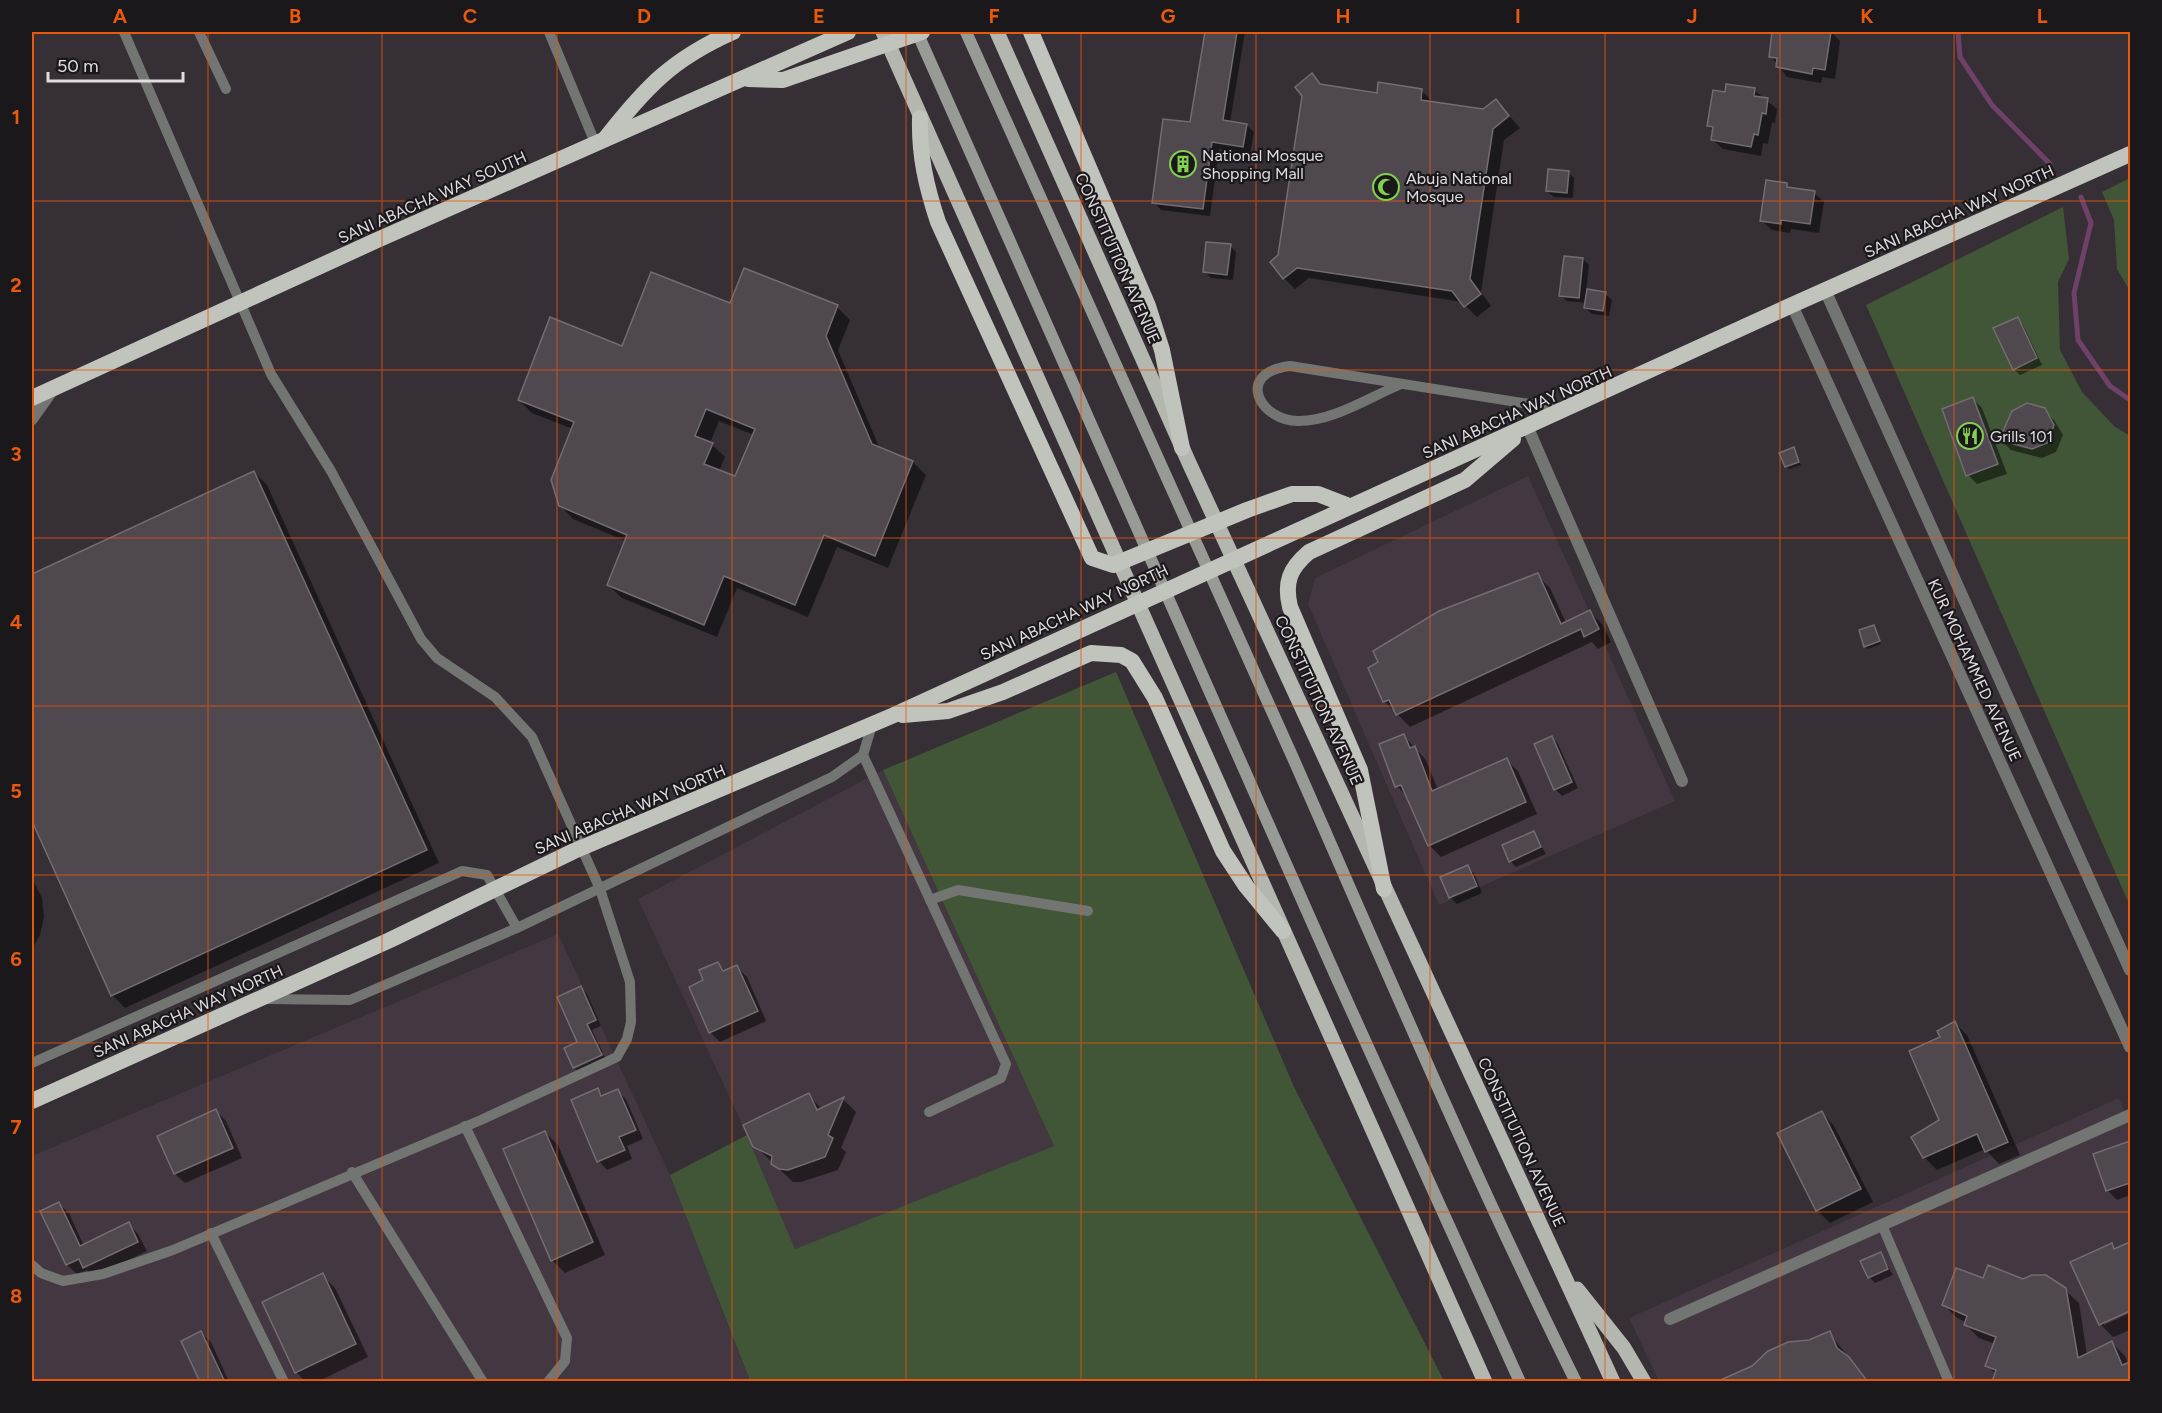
<svg xmlns="http://www.w3.org/2000/svg" width="2162" height="1413" font-family="Figtree,sans-serif">
	<rect width="100%" height="100%" fill="#362f35"/>
	<g fill="#433741">
		<path d="M1528,476L1675,801L1439,905L1308,604L1315,578Z"/>
		<path d="M883,770L1054,1146L795,1249L747,1135L638,899Z"/>
		<path d="M558,934L670,1175L750,1382H32V1156Z"/>
		<path d="M2119,1098L2130,1126V1381H1659L1629,1318Z"/>
	</g>
	<g fill="#415636">
		<path d="M2130,178V291L2117,269L2114,220L2102,192Z"/>
		<path d="M2063,207L2069,259L2058,282L2060,350L2082,392L2114,426L2130,436V906L1866,305Z"/>
		<path d="M1116,672L1294,1087L1444,1381H750L670,1175L747,1135L795,1249L1054,1146L883,770Z"/>
	</g>
	<g fill="#0007" fill-rule="evenodd">
		<path d="M1206,32H1245L1230,122L1246,125L1254,132L1250,154L1219,149L1210,216L1161,210L1154,202L1192,124Z"/>
		<path d="M1774,32H1831L1840,41L1835,79L1822,77L1821,83L1787,77L1771,56Z"/>
		<path d="M1311,75L1323,86L1378,95L1422,91L1433,102L1484,111L1496,101L1520,128L1504,140L1481,292L1491,306L1477,317L1462,302L1309,278L1295,289L1284,278L1279,256Z"/>
		<path d="M1754,90L1777,109L1775,123L1772,122L1768,144L1763,143L1761,156L1723,149L1713,140L1714,131L1709,126L1726,94Z"/>
		<path d="M1568,172L1574,178L1573,198L1554,197L1547,191Z"/>
		<path d="M1787,185L1792,190L1814,193L1824,202L1819,233L1791,229L1790,233L1772,230L1762,221Z"/>
		<path d="M1230,246L1236,252L1233,280L1211,278L1205,272Z"/>
		<path d="M1583,259L1589,265L1586,291L1605,294L1612,300L1609,316L1592,314L1585,308L1586,303L1567,301L1561,295Z"/>
		<path d="M731,305L837,307L850,320L838,350L880,449L913,462L926,475L888,568L837,547L808,617L737,588L717,637L622,598L608,585L626,541L573,519L560,505L573,429L532,413L519,400L623,348ZM719,421L754,435L736,478L719,471L725,457L710,443Z"/>
		<path d="M2017,318L2023,325L2042,365L2020,375L2014,369Z"/>
		<path d="M1973,399L1982,408L2007,474L1977,484L1968,475Z"/>
		<path d="M2044,410L2054,420L2063,435L2056,452L2042,458L2011,450L2001,440Z"/>
		<path d="M1793,449L1801,465L1789,469L1786,466Z"/>
		<path d="M254,472L267,485L439,863L125,1008L112,995L32,818V575Z"/>
		<path d="M1537,575L1550,588L1566,623L1589,611L1602,624L1611,642L1598,649L1592,642L1410,727L1384,701L1380,662L1375,651L1440,613Z"/>
		<path d="M1874,627L1881,644L1868,649L1865,646Z"/>
		<path d="M1404,736L1426,760L1438,790L1506,760L1518,771L1537,814L1441,857L1429,845L1409,799L1397,786L1381,745Z"/>
		<path d="M1552,737L1558,744L1578,788L1562,796L1555,789Z"/>
		<path d="M1534,833L1546,854L1516,867L1510,861Z"/>
		<path d="M1467,867L1474,873L1482,893L1457,904L1451,898L1442,878Z"/>
		<path d="M32,878L42,898L44,917L40,935L32,949Z"/>
		<path d="M718,963L726,972L737,967L747,977L766,1021L720,1042L710,1032L705,981Z"/>
		<path d="M581,988L587,994L601,1026L592,1030L603,1053L574,1068L566,1049L579,1043Z"/>
		<path d="M1955,1023L1967,1035L2020,1155L1999,1164L1985,1149L1937,1170L1924,1157L1941,1121L1942,1038Z"/>
		<path d="M604,1055L607,1061L580,1073L575,1069Z"/>
		<path d="M598,1090L605,1097L617,1091L626,1099L643,1139L627,1146L632,1159L607,1170L599,1161Z"/>
		<path d="M808,1095L822,1109L843,1099L856,1112L841,1148L846,1152L838,1170L801,1182H793L755,1146Z"/>
		<path d="M216,1111L226,1121L242,1158L185,1183L175,1174L159,1137Z"/>
		<path d="M1821,1112L1834,1126L1873,1202L1830,1223L1817,1210L1779,1134Z"/>
		<path d="M545,1132L558,1145L605,1255L565,1273L552,1260Z"/>
		<path d="M2130,1143V1195L2117,1200L2107,1190Z"/>
		<path d="M59,1204L69,1213L84,1246L129,1224L138,1234L147,1251L94,1277L87,1270L77,1274L67,1265L42,1212Z"/>
		<path d="M2130,1244V1309L2104,1321V1325L2130,1313V1330L2113,1337L2100,1324L2111,1245L2117,1250Z"/>
		<path d="M1880,1253L1893,1275L1875,1283L1869,1277Z"/>
		<path d="M322,1275L335,1288L368,1357L317,1382H306L296,1372Z"/>
		<path d="M1984,1280H2023L2065,1290L2079,1303L2087,1355L2112,1343L2125,1356L2128,1364L2130,1363V1382H1993L1996,1375L1987,1365L1995,1344L1979,1338L1965,1324L1966,1322L1957,1318L1944,1305Z"/>
		<path d="M201,1333L211,1342L229,1382H201Z"/>
		<path d="M1829,1333L1869,1382H1732L1810,1341Z"/>
	</g>
	<g fill="none" stroke-linecap="round" stroke-linejoin="round">
		<g stroke="#6f4169" stroke-width="5">
			<path d="M1958,32L1960,57L1992,105L2050,164"/>
			<path d="M2081,197L2091,223L2074,293L2078,340L2110,386L2130,400"/>
		</g>
	</g>
	<g fill="#4f484e" stroke="#736c72" stroke-width="1.5" fill-rule="evenodd">
		<path d="M1205,32H1237L1223,120L1247,124L1243,147L1212,142L1203,209L1152,203L1163,119L1190,122Z"/>
		<path d="M1772,32H1831L1825,70L1813,68L1812,74L1776,67L1777,58L1769,57Z"/>
		<path d="M1312,73L1320,84L1377,93L1378,82L1422,89L1421,100L1483,109L1496,99L1509,116L1493,129L1470,279L1481,294L1464,307L1452,291L1297,268L1283,279L1270,262L1278,255L1302,96L1295,87Z"/>
		<path d="M1726,84L1755,88L1754,96L1768,98L1766,114L1762,113L1758,135L1754,134L1751,147L1711,140L1713,127L1707,126L1713,90L1725,92Z"/>
		<path d="M1548,169L1569,171L1567,193L1546,191Z"/>
		<path d="M1766,180L1787,183V187L1815,191L1810,224L1781,220V224L1760,221Z"/>
		<path d="M1206,242L1231,244L1227,275L1203,272Z"/>
		<path d="M1564,256L1583,258L1579,298L1559,296Z"/>
		<path d="M744,268L838,305L826,336L872,444L913,461L875,556L824,535L795,605L724,576L704,625L607,585L627,535L559,506L551,480L574,422L518,400L550,317L622,346L651,272L730,303ZM706,409L755,429L735,476L704,464L713,443L695,436Z"/>
		<path d="M1587,289L1606,292L1603,311L1584,308Z"/>
		<path d="M2018,317L2037,358L2013,370L1993,328Z"/>
		<path d="M1973,397L1998,464L1966,476L1942,409Z"/>
		<path d="M2027,403L2045,408L2054,425L2047,443L2032,449L1999,440L2012,411Z"/>
		<path d="M1794,447L1799,462L1785,467L1779,453Z"/>
		<path d="M254,471L427,850L111,996L32,821V574Z"/>
		<path d="M1538,573L1561,624L1590,610L1599,629L1584,637L1581,629L1396,715L1389,700L1383,702L1368,668L1378,662L1373,651L1439,611Z"/>
		<path d="M1874,625L1880,641L1864,647L1859,630Z"/>
		<path d="M1404,734L1410,748L1415,746L1432,791L1507,758L1526,802L1428,846L1401,785L1395,787L1379,744Z"/>
		<path d="M1552,736L1572,782L1554,790L1534,744Z"/>
		<path d="M1534,831L1541,847L1509,862L1502,845Z"/>
		<path d="M1468,865L1477,886L1449,898L1440,877Z"/>
		<path d="M718,962L723,971L737,965L758,1011L709,1033L689,987L703,980L699,970Z"/>
		<path d="M581,986L596,1020L587,1024L602,1055L573,1068L564,1048L577,1042L557,997Z"/>
		<path d="M1955,1021L2008,1142L1985,1152L1977,1134L1923,1158L1911,1137L1939,1120L1909,1051L1940,1037L1937,1031Z"/>
		<path d="M598,1088L601,1096L618,1089L636,1130L619,1137L625,1150L597,1162L571,1100Z"/>
		<path d="M809,1093L817,1110L844,1097L828,1135L833,1138L825,1157L788,1170L779,1169L771,1164L772,1156L753,1147L743,1125Z"/>
		<path d="M216,1109L233,1148L174,1174L157,1136Z"/>
		<path d="M1822,1111L1861,1189L1816,1211L1777,1133Z"/>
		<path d="M545,1131L593,1242L551,1261L503,1149Z"/>
		<path d="M2130,1141V1183L2106,1191L2093,1154Z"/>
		<path d="M59,1202L80,1246L129,1222L138,1242L83,1268L79,1259L66,1265L40,1211Z"/>
		<path d="M2130,1242V1311L2099,1325L2070,1262L2112,1243L2114,1249Z"/>
		<path d="M1881,1252L1888,1269L1868,1278L1860,1261Z"/>
		<path d="M1988,1265L2023,1279L2032,1275H2046L2066,1288L2078,1358L2112,1341L2122,1365L2130,1362V1382H1992L1996,1370L1985,1366L1996,1337L1964,1325L1967,1316L1942,1305L1956,1268L1983,1278Z"/>
		<path d="M323,1273L356,1344L295,1373L262,1302Z"/>
		<path d="M201,1331L225,1382H200L181,1341Z"/>
		<path d="M1830,1331L1837,1348L1849,1357L1868,1382H1716L1752,1366L1768,1351L1788,1342L1809,1340Z"/>
	</g>
	<g fill="none" stroke-linecap="round" stroke-linejoin="round">
		<g stroke="#727571" stroke-width="10">
			<path d="M199,32L226,89"/>
			<path d="M549,32L596,145"/>
			<path d="M1399,385C1368,398 1333,421 1299,421C1261,422 1233,373 1290,366L1561,409"/>
			<path d="M863,755L1006,1064L1001,1078L929,1112"/>
			<path d="M930,900L958,890L1088,911"/>
			<path d="M265,999L350,1000L517,928"/>
			<path d="M32,1063L462,871L487,875L517,928L832,777L863,755L872,725"/>
			<path d="M465,1126L567,1338L565,1361L548,1382"/>
			<path d="M352,1172L483,1382"/>
			<path d="M1882,1225L1949,1382"/>
			<path d="M211,1233L284,1382"/>
			<path d="M32,1265L41,1273L63,1281L103,1274L173,1250L481,1120L617,1057L627,1039L631,1022L630,982L600,889L532,737L495,697L437,658L421,639L331,471L271,374L124,32"/>
		</g>
		<g stroke="#727571" stroke-width="12">
			<path d="M32,419L54,388"/>
			<path d="M1527,426L1682,781"/>
			<path d="M1670,1319L2130,1115"/>
		</g>
		<g stroke="#727571" stroke-width="12">
			<path d="M1825,290L2130,970"/>
			<path d="M1792,305L2130,1047"/>
		</g>
		<g stroke="#979a95" stroke-width="12">
			<path d="M917,32L1338,981L1520,1382"/>
			<path d="M966,32C1073,275 1186,515 1293,758C1385,967 1474,1177 1576,1382"/>
		</g>
		<g stroke="#b3b7b0" stroke-width="15">
			<path d="M883,32L1485,1382"/>
			<path d="M997,32L1190,465L1613,1382"/>
			<path d="M1577,1289L1624,1348L1644,1382"/>
		</g>
		<g stroke="#c0c4bc" stroke-width="16">
			<path d="M1031,32L1148,306L1162,350L1182,448"/>
			<path d="M748,79L783,80L922,32"/>
			<path d="M920,118C919,155 926,186 938,222L1092,558L1113,565L1247,510L1292,494H1318L1349,506"/>
			<path d="M605,139C646,87 672,59 733,32"/>
			<path d="M32,398L375,241L848,32"/>
			<path d="M903,715L948,711L1003,692L1091,653L1121,655L1132,661L1155,698L1223,851L1246,886L1283,931"/>
			<path d="M1384,889L1360,770L1290,607C1284,582 1290,568 1309,552L1465,480L1513,439"/>
			<path d="M32,1101L390,940L574,851L894,715L1792,305L2130,154"/>
		</g>
	</g>
	<path fill="none" stroke="#e8590c" stroke-width="1.5" stroke-opacity="0.55" d="M208,32V1382M382,32V1382M557,32V1382M732,32V1382M906,32V1382M1081,32V1382M1256,32V1382M1430,32V1382M1605,32V1382M1780,32V1382M1954,32V1382M32,201H2130M32,370H2130M32,538H2130M32,706H2130M32,875H2130M32,1043H2130M32,1212H2130"/>
	<defs>
		<symbol id="building-ring" viewBox="-11 -11 22 22"><circle r="9.5" fill="#1b181b" stroke="#82d04f" stroke-width="1.5"/><path d="M-4-6H4V6H1V3H-1V6H-4ZM-2.5-4.3h1.7v1.8h-1.7ZM.8-4.3h1.7v1.8H.8ZM-2.5-1h1.7V.8h-1.7ZM.8-1h1.7V.8H.8Z" fill="#82d04f"/></symbol>
		<symbol id="mosque-ring" viewBox="-11 -11 22 22"><circle r="9.5" fill="#1b181b" stroke="#82d04f" stroke-width="1.5"/><path d="M3.5-4.9A6 6 0 1 0 3.5 4.9A5 5 0 1 1 3.5-4.9Z" fill="#82d04f"/></symbol>
		<symbol id="restaurant-ring" viewBox="-11 -11 22 22"><circle r="9.5" fill="#1b181b" stroke="#82d04f" stroke-width="1.5"/><path d="M-5-6h1v4h1v-4h1v4h1v-4h1v5L-1.5 .5V6h-2V.5L-5-1ZM5-6V6H3V1.5H1.5Q1.5-4 5-6Z" fill="#82d04f"/></symbol>
	</defs>
	<g fill-rule="evenodd">
		<use href="#building-ring" x="1168" y="149" width="30" height="30"/>
		<use href="#mosque-ring" x="1371" y="172" width="30" height="30"/>
		<use href="#restaurant-ring" x="1955" y="421" width="30" height="30"/>
	</g>
	<g text-anchor="middle" stroke-width="4.5" stroke-linejoin="round" paint-order="stroke">
		<g font-size="16" fill="#e0dce0" stroke="#1b181b" text-anchor="start">
			<text x="1202" y="161">National Mosque<tspan x="1202" dy="18">Shopping Mall</tspan></text>
			<text x="1406" y="184">Abuja National<tspan x="1406" dy="18">Mosque</tspan></text>
			<text x="1990" y="442">Grills 101</text>
		</g>
		<g font-size="16" fill="#e0dce0" stroke="#1b181b">
			<text transform="translate(432 197) rotate(-24)" y="6">SANI ABACHA WAY SOUTH</text>
			<text transform="translate(1959 211) rotate(-24)" y="6">SANI ABACHA WAY NORTH</text>
			<text transform="translate(1118 258) rotate(66)" y="6">CONSTITUTION AVENUE</text>
			<text transform="translate(1517 412) rotate(-24)" y="6">SANI ABACHA WAY NORTH</text>
			<text transform="translate(1074 612) rotate(-25)" y="6">SANI ABACHA WAY NORTH</text>
			<text transform="translate(1975 670) rotate(65)" y="6">KUR MOHAMMED AVENUE</text>
			<text transform="translate(1319 700) rotate(65)" y="6">CONSTITUTION AVENUE</text>
			<text transform="translate(630 809) rotate(-23)" y="6">SANI ABACHA WAY NORTH</text>
			<text transform="translate(188 1011) rotate(-24)" y="6">SANI ABACHA WAY NORTH</text>
			<text transform="translate(1522 1142) rotate(65)" y="6">CONSTITUTION AVENUE</text>
		</g>
	</g>
	<rect width="2162" height="1413" fill="none" stroke="#1b181b" stroke-width="66"/>
	<path d="M48 72v9h135v-9" fill="none" stroke="#e0dce0" stroke-width="3"/>
	<text x="57" y="72" font-size="18" fill="#e0dce0" stroke="#1b181b" stroke-width="4.5" paint-order="stroke">50 m</text>
	<rect x="33" y="33" width="2096" height="1347" fill="none" stroke="#e8590c" stroke-width="2"/>
	<g font-size="20" text-anchor="middle" font-weight="bold" fill="#e8590c">
		<text x="120" y="23">A</text>
		<text x="295" y="23">B</text>
		<text x="470" y="23">C</text>
		<text x="644" y="23">D</text>
		<text x="819" y="23">E</text>
		<text x="994" y="23">F</text>
		<text x="1168" y="23">G</text>
		<text x="1343" y="23">H</text>
		<text x="1518" y="23">I</text>
		<text x="1692" y="23">J</text>
		<text x="1867" y="23">K</text>
		<text x="2042" y="23">L</text>
		<text x="16" y="124">1</text>
		<text x="16" y="292">2</text>
		<text x="16" y="461">3</text>
		<text x="16" y="629">4</text>
		<text x="16" y="798">5</text>
		<text x="16" y="966">6</text>
		<text x="16" y="1134">7</text>
		<text x="16" y="1303">8</text>
	</g>
</svg>
